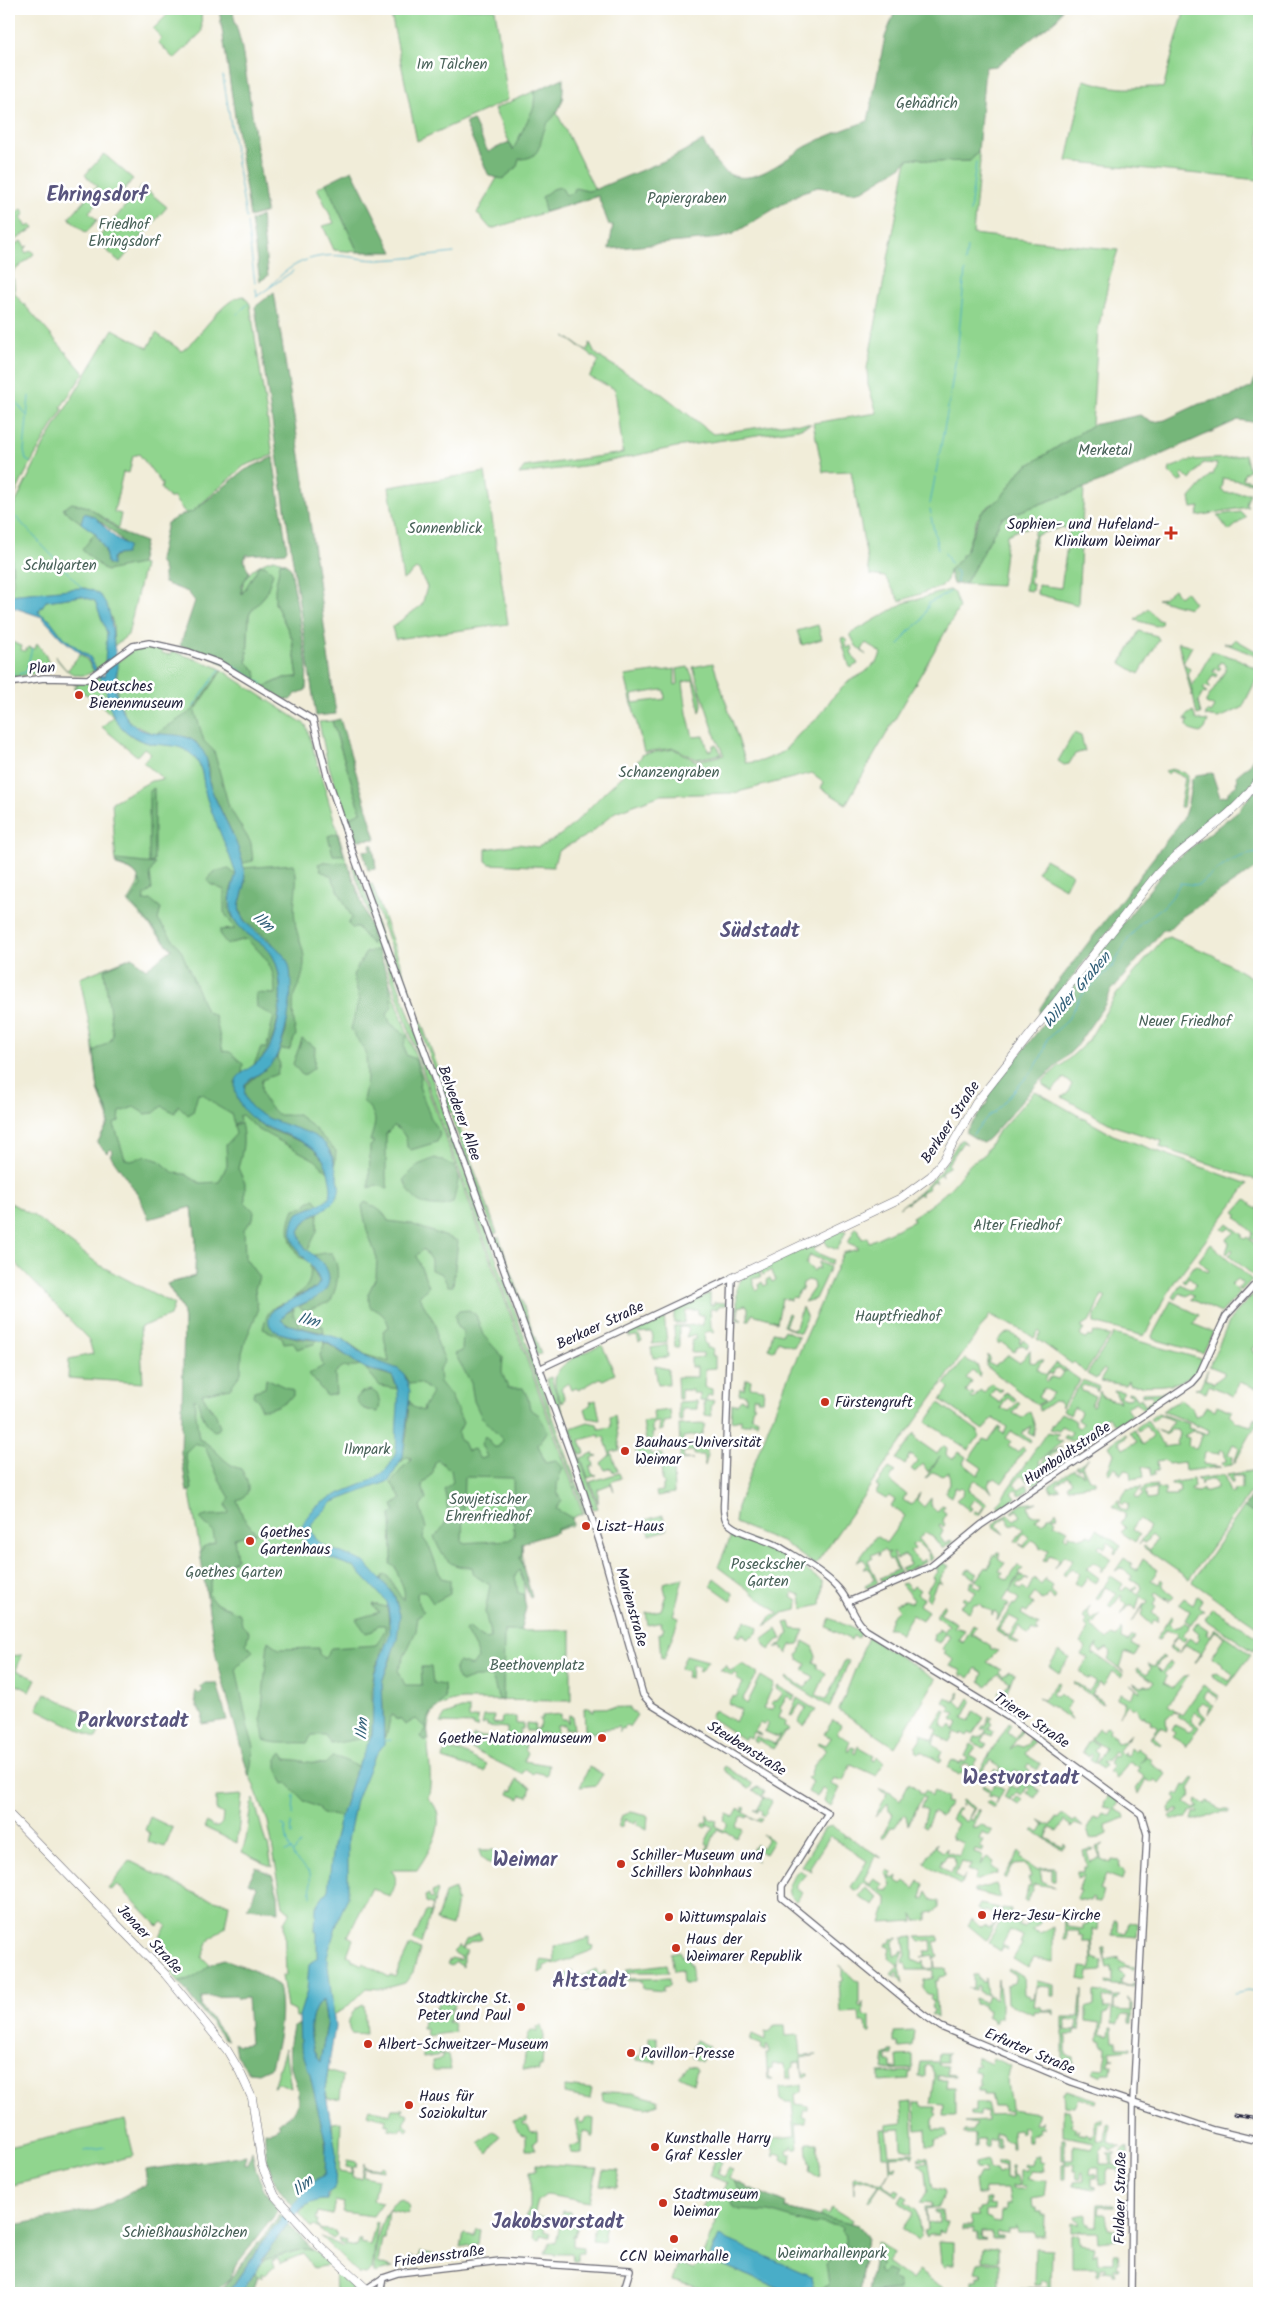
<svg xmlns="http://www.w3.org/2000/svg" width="1268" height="2302" font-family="Kalam,sans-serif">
	<rect width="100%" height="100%" fill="#fff"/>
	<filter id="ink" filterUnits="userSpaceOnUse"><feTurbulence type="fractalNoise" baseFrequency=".02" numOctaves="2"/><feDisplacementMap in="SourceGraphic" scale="10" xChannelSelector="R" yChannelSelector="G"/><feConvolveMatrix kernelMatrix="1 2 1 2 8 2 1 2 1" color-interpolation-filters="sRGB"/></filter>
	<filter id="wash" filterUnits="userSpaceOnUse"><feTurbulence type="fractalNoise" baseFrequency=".0096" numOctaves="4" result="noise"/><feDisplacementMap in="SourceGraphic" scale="20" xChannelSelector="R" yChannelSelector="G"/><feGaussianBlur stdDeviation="1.12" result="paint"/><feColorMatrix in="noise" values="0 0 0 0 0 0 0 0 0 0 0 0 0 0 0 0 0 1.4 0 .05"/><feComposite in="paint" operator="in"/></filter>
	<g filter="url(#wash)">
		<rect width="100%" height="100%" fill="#f1edd9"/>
		<g fill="#90d58e" stroke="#597c64" fill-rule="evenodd">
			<path d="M173,9H178L183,14L189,9H201L202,32L174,59L158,42L162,38L153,29Z"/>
			<path d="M390,9H495L508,100L417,141Z"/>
			<path d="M1185,9H1259V180L1067,161L1084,80C1099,84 1115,89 1132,88C1143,88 1151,86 1163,88Z"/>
			<path d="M535,91L534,107L564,97L557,113L598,196L491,229L477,213L513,150L494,109Z"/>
			<path d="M978,152L980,161L973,234L1118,250L1110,275L1098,330L1092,425L1021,470L1001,498L986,508L977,519L966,551L949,571L947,580L942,586L900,601L885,577L870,575L851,471L823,472L813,423L877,413L868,385L867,368L907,160L918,158L935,162L970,161Z"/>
			<path d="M104,154L133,179L115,200L106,193L89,212L97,220L86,233L69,218L97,186L85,175Z"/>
			<path d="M326,183L358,252L334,250L323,226L334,223L317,188Z"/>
			<path d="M142,186L167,207L120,262L96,241Z"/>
			<path d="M22,209L25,214L21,217L27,227L32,225L34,228L14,241L16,244L21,241L25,247L28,246L24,250L26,253L31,250L34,254L13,272L15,294L84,373L61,407L63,409C49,432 13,488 10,513C8,534 15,569 9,587V235L13,236L14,232L9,230C9,221 14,214 22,209Z"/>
			<path d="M244,296L250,304L273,455L244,466L192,512L186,514L173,497L170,499L161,489L162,484L139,454L133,456L129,473L123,472L114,512L121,514L118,528L89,507L63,509L95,533L83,550L144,565L128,635L114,646L113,624L111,617L86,588L10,595L13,582L11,531L14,506L45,443L113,329L148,348L156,333L182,351C200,338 223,297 244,296Z"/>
			<path d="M565,336L587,351L590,343L595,353L604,360L662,394L713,434L788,423L811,424L798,429L676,447L591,465L519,474L524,467L623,453L615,389L589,377L599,361Z"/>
			<path d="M1259,447V474L1257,475L1252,471L1250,452Z"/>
			<path d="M1245,454L1249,470L1244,474L1243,479L1252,481V483L1222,478L1223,485L1221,488L1225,493H1250L1246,504L1248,507L1197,516L1200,507L1192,508L1190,498L1211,474L1213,475L1217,464L1203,463L1190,480L1183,473L1180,476L1183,479L1179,482L1169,472L1170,468L1191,460L1229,458Z"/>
			<path d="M485,472L508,624L395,639L392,627L422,605L427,587L419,571L416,569L403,580L389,487Z"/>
			<path d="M1084,488L1078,605L1037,594L1038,585L1061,588L1069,531L1063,527L1036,535L1030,584H1033L1032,591L1025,590L1035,527L1020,529L1007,535L1001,586L965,584L1002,518Z"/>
			<path d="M1241,512L1246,517L1229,531L1217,515Z"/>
			<path d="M274,559L286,563L280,564L275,603L292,638L298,677L284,678L264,687L253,680L257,678L247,662L249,614L266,594L259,566L242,595C240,577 257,563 274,559Z"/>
			<path d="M1174,589L1179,596L1185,591L1194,603L1189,608L1157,599L1163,598Z"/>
			<path d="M949,590L954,593L959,608L846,804L821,788L824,782L812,773L734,793L661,795L615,812L591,833L558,851L553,867L490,864L486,861V849L518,844L537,847C571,836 590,803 616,782C627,772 634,767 643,754L674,749L696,761L724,755L716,738L693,667L713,663L746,763L762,761L783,752L800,733L818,718L832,698L849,681L864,673L878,661L881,653L866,643L862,650L866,655L856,646L850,634L904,603Z"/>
			<path d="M81,596L95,601L97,605L107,633L106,663L97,670C88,654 76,649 63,637C54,628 49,620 38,612L46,601Z"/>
			<path d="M1148,608L1158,620L1162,621L1161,624L1156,626L1135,620Z"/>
			<path d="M818,625L822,639L802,645L797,631Z"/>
			<path d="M1139,631L1157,636L1159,640L1139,674L1121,663Z"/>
			<path d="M844,637L848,641L845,642L847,648L851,646L853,649L851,652L858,664L850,668L841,639Z"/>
			<path d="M1235,639L1259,653V657L1224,643L1232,644Z"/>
			<path d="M9,641L22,646L21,650L24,651L29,647L35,649L37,643L46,656L51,670L12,678L9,676V678L11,668Z"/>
			<path d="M1178,642L1192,646L1183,663L1190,669L1188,674L1192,687L1212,651L1238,659L1259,670V674L1242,708L1219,718L1205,716L1208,711L1211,713L1215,707L1206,703V701L1225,671L1226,664L1220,662L1218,666L1221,668L1219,670L1215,668L1213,672L1217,674L1216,677L1213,675L1208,684L1210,686L1209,688L1205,686L1203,690L1207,692L1206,694L1203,693L1198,702L1201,714L1197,715L1192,689V696Z"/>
			<path d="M148,646L161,649L162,653L170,655L172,651L217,667L306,725L345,856L418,1063L583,1513L572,1518L573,1525L522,1543L525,1608L520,1631L571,1630V1701L463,1700C404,1704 439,1758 428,1798C451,1818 430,1850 417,1870H391C399,1878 395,1887 390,1897L372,1888L348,1936L353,1939L347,1955L352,1958V1960L362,1965L363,1963L389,1977L390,1975L395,1977L410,1945L420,1950L413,1972L405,1983L383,1989L366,1988L345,2009L333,2015L296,2017L295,2011L287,2008L282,1976L286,1975L284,1922L290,1912L283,1906L268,1822L248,1771L219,1660L183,1453L184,1320L182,1309L167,1284L195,1276L196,1240L192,1207L125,1159L98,1090L92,1039L80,978L132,957L146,969L172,950L128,902C143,879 144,873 116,865L112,802L151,781L163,779L143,762L151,753L144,748L137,756L102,727L113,717L95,699L74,688L78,685L73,684L91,682L98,676L107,684C106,713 124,741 155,744C165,745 177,744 186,750C201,759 203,775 205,790L206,758L132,724L125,716L117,696V662L138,647Z"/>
			<path d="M80,654L87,660L94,671C76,682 64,670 55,656L67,671Z"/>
			<path d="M688,667C693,678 707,701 700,712L693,680L683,682L687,713L693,737L704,736L708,751L713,750V745H716L722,754L696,759L674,748L644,752L625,676L675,669V685L678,684L677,669ZM661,690H664L665,699L633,703L632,695Z"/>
			<path d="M1193,711L1196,720L1208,721L1205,729L1200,733L1190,730L1187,725L1188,720H1185L1187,715Z"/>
			<path d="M332,721L361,812L354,831L357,840H352L327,760L319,722Z"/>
			<path d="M1074,733L1081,736L1085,751L1075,754L1069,764L1064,765L1058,761Z"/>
			<path d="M1172,769L1185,773L1188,776L1183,807H1180L1185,778L1171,771L1168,774L1165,771Z"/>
			<path d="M1045,859L1072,874L1065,888L1037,872Z"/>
			<path d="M352,865L355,866L363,886L587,1512L585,1513L430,1091Z"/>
			<path d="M372,884L418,1013L415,1014L368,885Z"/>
			<path d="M1169,937L1211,954L1259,982V1181L1160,1147L1162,1141L1114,1126L1062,1097L1068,1093L1072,1084L1064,1078L1052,1091L1043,1085V1081L1060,1065L1061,1066L1088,1041L1116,995L1163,939Z"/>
			<path d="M420,1019L454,1112L450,1113L417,1020Z"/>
			<path d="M1035,1091L1113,1135L1248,1184L1175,1281L1144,1336L1094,1323V1318L1106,1297L1102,1295L1090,1321L1081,1327L1084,1329L1080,1335L1086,1339L1088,1336L1091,1337L1094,1332L1110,1336L1085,1373L1074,1362L1072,1364L1037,1339L1041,1333L1039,1331L1034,1338C1019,1327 1005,1323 990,1315L815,1565L784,1543L735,1523L737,1507L786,1382L843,1253L858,1249V1247L848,1243L855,1228H858L862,1239L867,1237L869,1242L914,1221L912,1217C927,1208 941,1198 953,1185C965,1172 967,1163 983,1156L997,1133Z"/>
			<path d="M455,1115L497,1233L494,1234L451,1116Z"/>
			<path d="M960,1140H963L967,1144L963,1142L948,1164L950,1166L941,1172L942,1176L940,1174L935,1179L937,1182L933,1181L928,1186L929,1188L921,1192V1196L919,1194L908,1202L909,1204L906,1203L899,1208L920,1192L941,1170Z"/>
			<path d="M1246,1199L1251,1203L1250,1205L1257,1209L1259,1206V1243L1250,1238L1253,1233L1236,1217L1238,1214L1235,1212Z"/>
			<path d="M9,1202L34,1216L101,1266L174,1304L170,1316L140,1327L143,1383L68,1378L69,1359L93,1354L89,1340L9,1256Z"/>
			<path d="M1227,1223L1243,1235L1241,1237L1245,1239L1247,1237L1254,1243L1257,1257L1254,1260L1259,1264V1272L1255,1277L1229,1255L1233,1251L1232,1249L1227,1254L1226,1252L1229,1244L1227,1239L1235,1232L1229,1227L1225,1231L1222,1229Z"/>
			<path d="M842,1230L846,1231L837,1250L828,1246L824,1240L820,1242L821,1245L817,1242Z"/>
			<path d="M499,1237L541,1354L537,1355L495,1238Z"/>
			<path d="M814,1243L818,1246L814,1248L815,1252L833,1260L831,1264L810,1255L806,1264L814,1271L816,1268L819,1269V1262L830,1267L815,1299L804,1302L814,1288L813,1282L808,1280L803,1283L802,1290H799L796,1298L793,1297L790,1300L782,1298L777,1323V1321L752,1314L750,1320H746L748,1318V1307L745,1305L739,1307L738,1318L742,1320H737V1286L743,1277L758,1270L761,1277L752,1279L756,1290L760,1288L759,1284L762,1282L764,1286L768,1284L766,1280L770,1278L772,1282L776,1280L771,1270L763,1275L759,1269Z"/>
			<path d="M1211,1244L1252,1280L1241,1291L1237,1288L1243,1284L1237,1279L1231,1284L1240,1293L1221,1313L1191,1299L1194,1296L1190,1293L1187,1296L1180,1293L1176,1299L1173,1297L1181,1284L1191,1290L1196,1283L1189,1277L1185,1283L1183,1281L1195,1265L1208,1272L1209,1270L1199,1260Z"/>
			<path d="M1259,1288V1348L1254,1346L1252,1349L1255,1355L1259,1354V1389L1239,1382L1233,1396L1209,1385L1206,1393L1195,1388L1200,1387L1208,1369L1205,1379L1213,1382L1212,1384L1224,1375V1372L1209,1366L1231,1318Z"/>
			<path d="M710,1293V1305H714V1302L726,1303V1305L719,1306L717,1309H710L711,1327L715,1331L713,1333L710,1331L704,1333L705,1344H707V1348H713L712,1356H715V1368L705,1369L704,1387L712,1389V1395H708L705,1401L714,1400L711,1408L712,1416L705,1415L704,1401H700V1393H692V1390H681V1399H678L677,1377H697V1367H691V1358L703,1357V1353H691L692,1339L696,1340V1334L686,1337L689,1329L685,1327H679V1347H675L674,1326L703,1325V1315H698V1310H686L684,1323H674V1310Z"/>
			<path d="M1171,1301L1199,1315L1193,1324L1213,1332L1203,1353L1153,1339L1152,1336Z"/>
			<path d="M802,1307L807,1318L800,1333L783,1326L788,1313L790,1314L785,1326L792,1329L796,1327Z"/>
			<path d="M664,1315L667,1343L652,1344L653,1336L651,1332L638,1333L642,1341L639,1342L637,1336L629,1337V1332Z"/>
			<path d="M784,1330L799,1337L794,1347L778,1341L774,1351L769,1348L773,1332L782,1334Z"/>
			<path d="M1010,1333L1021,1339L1019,1342L1021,1343L1023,1340L1029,1344L1027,1348L1023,1345L1018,1346L1014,1352L1001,1342L999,1344L997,1342L1004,1334Z"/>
			<path d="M1114,1334L1201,1359L1202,1361C1190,1389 1157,1386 1129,1385L1128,1381L1125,1385L1100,1381L1106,1371L1104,1369L1096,1379L1087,1374Z"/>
			<path d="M602,1345L615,1374L603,1380L600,1378L579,1390L576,1388L571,1390L568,1383L561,1388L565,1399L562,1403C559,1398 555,1390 555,1384C552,1363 587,1352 602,1345Z"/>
			<path d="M667,1345L668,1357L653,1358L651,1348Z"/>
			<path d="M1030,1350V1362L1036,1363L1038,1360H1043L1037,1369L1046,1375L1056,1363L1065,1369L1063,1372L1059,1368L1054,1369L1052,1375L1049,1373L1045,1380L1047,1382L1051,1377L1058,1379L1066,1370L1080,1380L1062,1407L1059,1402L1054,1401L1040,1411L1038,1406L1048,1400L1053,1393L1044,1388L1038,1397L1044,1401L1037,1405L986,1366L988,1354L990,1358L988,1363L994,1366L1008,1355L1020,1363Z"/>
			<path d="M965,1359L977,1365L980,1374L979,1377L973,1371L966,1378L972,1382L966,1392L970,1395L972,1392L974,1394L971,1398L974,1399L980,1390L984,1393L991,1383L1002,1390L1000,1392L995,1388L990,1396L1000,1403L1005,1392L1016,1399L1014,1402L1009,1398H1007L1000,1409L1010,1411L1018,1401L1020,1403L1013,1413L1022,1418L1030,1411L1035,1427L1033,1436L1028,1433L1031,1426L1021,1433L1031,1441L1030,1443L1011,1431L1006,1438L1011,1441L1008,1446L1017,1452L1023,1447L1025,1449L1002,1483L995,1478L993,1480L991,1479L988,1485L992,1492L974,1480L968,1490L987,1504L979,1515L973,1513L975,1511L979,1513L984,1506L974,1499L969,1506L972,1508L970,1511L956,1500L962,1495L964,1490L961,1487L959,1489L955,1487L951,1497L945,1493L950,1484L949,1472L945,1473L942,1476L933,1472L925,1479L940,1456L928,1472L923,1464L915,1472L911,1469L918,1461L913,1456H909L905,1465L896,1459L915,1433L917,1440L937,1454L943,1446L947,1449L946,1455L951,1459L954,1458L959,1452L966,1457L963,1463L978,1475L982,1468L969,1459L983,1439L989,1441L999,1427L1001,1428L999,1431L1004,1434L1007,1427L993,1418L984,1430L941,1400L949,1388L945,1384Z"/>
			<path d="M655,1366L668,1369L669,1384L658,1385Z"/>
			<path d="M551,1377L553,1384L598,1508L593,1509L546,1379Z"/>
			<path d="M746,1379L751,1380L750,1387L764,1389L763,1400H757L758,1398L753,1397V1405H755L752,1409L751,1416L758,1419L757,1423L750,1421V1424H741V1419L731,1421L732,1404H737L741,1399L746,1401V1395L739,1394L740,1388L744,1389Z"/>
			<path d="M1083,1380L1099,1387L1097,1392L1096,1389L1084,1385L1081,1387L1082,1391L1095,1396L1091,1405L1093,1406L1100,1391L1102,1397L1120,1402L1114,1390L1124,1392L1120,1397L1126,1399L1132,1398V1395L1128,1394V1392L1133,1393L1138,1400L1141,1398L1145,1406L1153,1398L1151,1395L1142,1396V1393L1171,1392L1144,1410L1136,1402L1127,1407L1132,1415L1116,1425L1108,1416L1102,1420L1104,1423L1085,1435L1089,1441L1085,1444L1079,1436L1071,1441L1063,1438L1065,1435L1069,1437L1072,1432L1062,1426L1059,1431L1049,1429L1061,1413L1076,1421L1075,1425L1079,1428L1084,1423L1078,1419L1081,1412L1074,1407L1070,1415L1063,1410Z"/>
			<path d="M1181,1399L1184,1403L1192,1407L1195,1416L1202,1414L1206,1406L1215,1410L1217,1405L1232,1411L1229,1414L1237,1422L1251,1426L1255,1417L1258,1421L1234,1464L1239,1447L1233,1444L1228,1454L1233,1457L1232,1465L1225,1466L1222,1463L1226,1461L1224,1450H1219V1454L1205,1452L1203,1464L1221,1467L1185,1471L1184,1462L1168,1464L1164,1460L1157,1461L1158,1471H1154L1155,1475L1151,1476L1150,1467H1142L1144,1477L1131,1479L1130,1471L1124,1470L1120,1475V1472H1117L1118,1469L1114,1467L1109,1474L1107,1473L1114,1454L1109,1445L1126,1434L1127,1436L1119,1442L1123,1449L1137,1442L1130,1432L1134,1429L1143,1445L1153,1437L1146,1426L1138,1431L1136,1428L1147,1420L1161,1443L1164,1444L1163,1447L1178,1445L1176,1443L1179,1434L1177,1430L1171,1429L1166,1435L1155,1429L1166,1433L1173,1421L1160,1415L1152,1422L1150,1419L1158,1413L1189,1424L1188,1428L1208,1434L1209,1430L1197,1425L1196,1427V1425L1162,1411ZM1192,1431L1203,1434L1196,1448L1188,1446L1189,1438L1184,1436Z"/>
			<path d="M596,1400L600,1420L588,1418L585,1409L591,1404L590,1402Z"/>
			<path d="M697,1401V1409H682V1421H679L678,1402Z"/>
			<path d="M939,1403L978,1431L979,1436L969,1450L926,1422Z"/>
			<path d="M670,1410L671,1421L663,1422V1430L659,1431L660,1422L652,1423V1431L655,1432L652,1434L653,1440H646L643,1422L654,1420L653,1412Z"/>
			<path d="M615,1415L620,1450L611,1452L618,1471L613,1472L611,1468L605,1470L601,1463L610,1455L604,1437L600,1438L599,1435L580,1440L585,1453L580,1454L571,1428L588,1422L597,1424L599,1429L611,1427L610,1417Z"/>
			<path d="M705,1424L702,1434L683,1437V1444L680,1445L679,1425Z"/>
			<path d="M1047,1432L1059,1434L1056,1439L1062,1442L1039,1461L1043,1479L1033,1485L1030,1481L1028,1482L1025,1477L1021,1476L1014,1484L1019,1489L1027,1484L1029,1490L1020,1495L1016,1490L1012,1493L1016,1498L1000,1509L997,1505L999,1502Z"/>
			<path d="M647,1446H649L650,1454H663L664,1464H673L674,1493L657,1496L656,1492L663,1491V1485L665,1484L662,1481L661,1465L638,1466L636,1450L647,1448Z"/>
			<path d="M680,1447H705L708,1455L705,1466L703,1455H694V1451L683,1452L684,1459H693L680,1460Z"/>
			<path d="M1062,1447L1047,1459L1053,1467L1072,1455L1070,1461L1052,1473L1049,1468L1043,1472C1038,1458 1051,1452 1062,1447Z"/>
			<path d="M593,1453L594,1456L598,1457L592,1458L594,1466L590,1467L592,1474L597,1475L588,1478L581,1458Z"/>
			<path d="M1089,1458L1082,1465L1089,1479L1095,1481V1484L1068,1488V1485L1072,1482L1068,1476L1055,1485L1061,1489L1051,1491L1049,1486L1074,1469L1076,1472L1078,1471L1084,1475L1081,1467L1077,1469L1076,1467Z"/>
			<path d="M889,1468L896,1472L892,1475L890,1481L906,1494L903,1500L911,1505L920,1493L917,1500L924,1507L931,1498V1506L937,1512L942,1505L945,1506L942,1510L946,1513L943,1521L945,1525L943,1527L941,1524L939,1526L943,1531L940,1537L945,1544L951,1540L952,1542L943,1549L933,1537L925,1533L918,1539L933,1558L929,1560L928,1553L917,1542L912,1545L915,1549L910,1552L920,1562L925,1559L926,1562L903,1572L901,1569L910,1565L908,1557L904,1555L897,1559L894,1553H892L900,1573L882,1581L880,1578L897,1570L892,1559L889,1560L887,1555L889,1552L886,1553L884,1550L880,1552L879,1556L878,1552L871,1555L873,1558L868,1561L878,1583L866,1588L865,1585L874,1580L869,1568L863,1569L867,1564L863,1559L857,1562L876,1536L886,1543L905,1516L891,1506L895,1500L889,1496L886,1499L876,1493L879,1487L876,1485Z"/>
			<path d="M1251,1471L1259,1472V1480L1189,1579L1143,1547L1144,1546L1150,1550L1156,1540L1151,1535L1145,1543L1142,1541L1139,1545L1150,1527L1140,1520L1135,1523L1132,1530L1140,1535L1135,1542L1121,1532L1126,1528L1121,1523L1126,1515L1113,1506L1118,1499L1120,1508L1126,1511L1129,1505L1125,1502L1122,1505L1120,1501L1127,1489L1142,1487L1135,1496L1137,1499L1143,1495L1141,1493L1146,1486L1157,1485L1155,1489L1145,1491L1147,1500L1155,1499L1156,1489L1165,1488V1496H1176V1493L1180,1492L1179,1485H1171V1483L1193,1479L1194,1487L1191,1488L1192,1491L1198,1492L1203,1489V1492L1217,1488L1216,1481L1213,1479L1202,1482L1201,1486L1200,1481L1196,1479L1224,1475L1230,1493H1234V1490L1242,1489V1476H1233V1483H1231L1227,1475Z"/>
			<path d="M619,1473L621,1478L611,1482L614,1491L611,1484L598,1489V1503L590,1482Z"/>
			<path d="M1037,1502L1028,1506L1031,1515H1041L1035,1520L1042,1523L1047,1520L1048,1516H1053L1056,1511L1058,1516L1053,1517L1056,1520L1054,1523L1068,1530L1064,1536L1067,1539L1069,1534L1081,1538L1088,1535L1092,1537L1097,1529L1121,1545L1115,1554L1114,1552L1116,1549L1108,1542L1105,1548L1100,1545L1098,1548L1112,1559L1103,1571H1100L1102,1568L1094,1562L1087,1569L1099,1578L1095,1583L1087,1577L1081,1587L1074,1583L1079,1574L1071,1568L1065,1576L1063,1574L1073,1560L1064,1555L1054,1568L1059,1559L1050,1555L1045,1562L1043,1561L1049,1550L1039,1547L1040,1545L1033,1540L1025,1548L1019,1544L1024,1546L1029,1538L1024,1532L1017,1543L1015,1541L1023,1529L1016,1523L1010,1525L1006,1517L996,1525L1004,1534L993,1527V1524L1008,1514L1014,1520L1021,1516L1017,1510L1012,1513L1011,1512L1022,1504Z"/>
			<path d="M1244,1507L1259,1518V1628L1192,1582Z"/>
			<path d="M663,1515L667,1530L650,1535L645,1520Z"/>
			<path d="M732,1533L780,1552L823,1582L821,1605L803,1609L801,1596L793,1593L791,1597L798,1601L797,1610L783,1613L765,1626L772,1615L779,1613L718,1567Z"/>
			<path d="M998,1553H1001L998,1558L1005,1563L999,1571L1003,1573L1001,1576L1008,1580L1018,1565L1023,1569L1018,1572L1020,1574L1003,1601L1009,1605L1007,1608L1006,1606L997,1621L998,1614L994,1611L992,1615V1611L983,1608L979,1603L977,1605L974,1604L969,1612L960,1606L966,1602L962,1599L964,1597L969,1600L976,1592L969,1587L972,1581L975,1582L973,1585L980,1589L982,1585L965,1572L969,1569L977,1574L974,1578L977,1580L986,1567L988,1568L994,1555L996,1556Z"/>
			<path d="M1124,1558L1132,1564L1131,1567L1137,1570L1143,1559L1158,1570L1151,1580L1159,1584L1161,1579L1163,1581V1586L1174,1597L1171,1600L1165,1597L1170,1602L1156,1592L1154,1595L1157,1599L1153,1605L1156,1607L1152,1613L1159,1618L1157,1622L1154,1620L1151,1624L1141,1615L1144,1605L1131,1622L1144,1604L1146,1605L1148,1602L1140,1596L1136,1610L1133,1606H1129L1121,1615L1127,1605L1121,1599L1122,1596L1121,1595L1111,1608L1108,1606L1117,1593L1105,1587L1099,1599L1096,1598L1111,1576L1123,1584L1120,1589L1122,1591L1126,1587L1131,1590L1136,1585L1138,1587L1133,1590L1138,1594L1142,1588L1140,1584L1130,1580L1132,1576L1121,1568L1115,1571Z"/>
			<path d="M943,1563L949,1566L939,1580L942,1583L937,1582L929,1601L925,1597L928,1593L926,1591L934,1580L932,1577L938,1571L936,1568Z"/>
			<path d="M1021,1575L1028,1580L1025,1579L1021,1584L1019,1583L1016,1587L1020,1590L1023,1587L1027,1592L1034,1578L1041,1585L1046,1578L1045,1581L1052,1586L1050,1590L1056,1597L1054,1600L1049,1593L1046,1599L1042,1601L1035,1593L1029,1601L1033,1604L1027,1613L1023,1611L1021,1614L1039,1625L1036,1630L1038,1631L1037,1633L1032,1630L1029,1635L1026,1634L1020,1626L1012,1638L1019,1643L1017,1644L1008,1638L1019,1621L1009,1616L999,1629L1008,1635L1007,1637L996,1630L1013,1604L1015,1605L1019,1599L1009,1592Z"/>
			<path d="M683,1578L673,1616L679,1618L664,1659L661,1658L659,1633H662L664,1628L661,1626L662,1622L648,1625L646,1613L661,1610L666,1595L663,1583Z"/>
			<path d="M714,1578L733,1593L732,1601L711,1586Z"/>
			<path d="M906,1583L911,1590L914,1586L920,1590L917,1594L923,1598L919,1605L928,1611L922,1621L912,1615L900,1635L893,1628H887L891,1621V1617L899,1610L895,1604L905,1601L911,1603L914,1600L901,1584Z"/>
			<path d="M1197,1596L1202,1600L1198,1606L1204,1611H1201L1192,1625L1185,1620L1190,1611L1179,1604L1184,1598L1193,1604Z"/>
			<path d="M943,1604L945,1606L940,1614L956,1623L954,1627L965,1630L958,1640L963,1643L973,1625L976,1627L971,1635H974L991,1646L990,1648L998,1651L987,1662L1001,1670L999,1672L1003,1676L1009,1671L1014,1673L1004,1700L998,1694L1000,1690L1003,1692L1010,1682L998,1674L987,1686L980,1681L983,1673L976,1668L969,1678L964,1674L962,1677L960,1670L950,1666L954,1660L944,1654L946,1651L942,1649L950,1636L945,1633L939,1643L933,1640L934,1634L939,1631L938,1629L944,1632L949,1625L936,1616Z"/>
			<path d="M1090,1606L1088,1615L1092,1620L1100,1614L1093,1624L1089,1623L1107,1640L1112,1635L1116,1637L1122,1629L1121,1639L1128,1642L1132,1636L1135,1637L1131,1644L1139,1649L1135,1656L1125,1652L1120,1668L1124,1672L1108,1660L1111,1652L1107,1648L1101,1652L1097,1649L1098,1644L1093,1652V1655L1095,1654L1123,1674L1121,1677L1112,1671L1104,1685L1099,1683L1091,1694L1102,1700L1103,1704L1073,1683L1074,1682L1089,1691L1096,1682L1089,1678L1087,1679L1080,1671L1088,1658L1081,1655L1086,1648L1080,1643L1088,1631V1627L1084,1624L1087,1620L1083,1617Z"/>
			<path d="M1212,1608L1259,1638V1643L1253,1651L1205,1619Z"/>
			<path d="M1171,1616L1173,1617L1169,1623L1174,1628L1181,1626L1184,1622L1191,1626L1182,1635L1186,1638L1184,1642L1177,1637L1171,1646L1178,1651L1176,1653L1169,1648L1178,1633L1165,1630L1159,1640L1156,1639Z"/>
			<path d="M830,1618L860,1632L858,1638L853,1636L851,1640L826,1627Z"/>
			<path d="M746,1620L758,1628L757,1633L747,1639L743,1634L739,1637L736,1634Z"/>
			<path d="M790,1622L792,1629L805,1630L799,1644L791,1645L787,1654L782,1647H775L782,1645L786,1635L789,1633L785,1623Z"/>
			<path d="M1198,1623L1208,1630L1206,1633L1210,1636L1215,1629L1251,1654L1228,1686L1213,1678L1212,1674L1217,1673L1229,1681L1234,1675L1223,1667L1221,1662L1211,1657L1224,1637L1215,1631C1209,1639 1199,1659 1194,1663L1200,1653L1186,1645L1178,1654L1189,1638L1197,1643L1200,1638L1198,1636L1199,1633L1194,1629Z"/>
			<path d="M777,1629L782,1639L778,1640L769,1650L762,1640Z"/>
			<path d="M868,1637L936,1679L895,1747L839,1710Z"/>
			<path d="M803,1641L812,1646L816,1656L813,1662L817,1664V1668L826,1673L816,1695L826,1700L845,1660L849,1661L830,1707L786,1679L787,1677L805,1688L814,1677L803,1670L806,1664L798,1659L797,1655L800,1653Z"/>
			<path d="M1059,1651L1069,1658L1059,1673L1049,1666Z"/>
			<path d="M22,1655L16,1670L36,1679L30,1691L17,1685L9,1701V1656Z"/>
			<path d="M686,1655L708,1661L700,1672L698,1671L700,1667L692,1664L691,1678L686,1677L688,1671L680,1669Z"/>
			<path d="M1162,1656L1165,1658L1162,1659L1156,1667L1161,1672L1170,1662L1173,1664L1164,1674L1167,1677L1164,1683L1173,1688L1182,1678L1189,1675L1168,1705L1182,1715L1203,1685L1219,1696L1217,1702L1218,1698L1207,1691L1203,1697L1214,1706L1208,1714L1210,1707L1203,1702L1198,1707L1201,1712L1206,1717L1201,1724L1200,1722L1203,1717L1195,1712L1191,1721L1199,1727L1185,1747V1744L1173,1737L1176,1733L1172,1730L1175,1725L1189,1732L1195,1728L1177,1716L1179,1713L1174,1711L1166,1720L1167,1730L1160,1727L1153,1736L1161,1743L1160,1745L1150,1738L1158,1726L1150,1723L1151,1720L1145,1718L1144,1715L1143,1717L1139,1715L1137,1709L1135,1707L1133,1709L1128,1704L1119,1716L1125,1703L1117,1699L1121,1693L1130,1698L1136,1689L1130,1684L1140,1692V1689L1134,1683L1142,1687L1145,1685L1151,1686L1154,1682L1136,1670L1137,1668L1147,1674L1151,1668L1148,1664L1154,1667Z"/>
			<path d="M743,1664L758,1673L742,1700L747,1704L761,1676L774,1684L763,1709L772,1710L775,1706L771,1703L773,1701H777L783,1693L776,1689L778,1686L795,1696L793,1700L787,1696L780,1707L782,1710L778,1718L786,1721L784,1726L790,1729L783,1734L773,1749L758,1740L756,1743L753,1741L755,1736L775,1744L780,1734L777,1737L764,1731L769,1724L767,1722L763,1725L760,1723L755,1731L761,1735L753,1732L750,1738L746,1736L744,1740L710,1717L714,1710L735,1722L741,1710L728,1703L732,1696L736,1697L743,1683L736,1678L738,1675L734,1673L732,1676L720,1670L726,1665L730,1671Z"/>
			<path d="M1058,1682L1060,1683L1052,1694L1057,1697L1059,1694L1071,1702L1065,1709L1072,1720L1038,1698L1043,1700Z"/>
			<path d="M959,1692L960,1693L956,1701L963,1708L969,1698L972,1700L963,1718L969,1721L974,1711L984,1718L972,1735L969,1733L967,1736L962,1733L961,1735L955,1732L949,1742L937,1735L933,1743L942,1752L939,1757L942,1759L940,1762L921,1751L919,1753L916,1751L917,1749L915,1747L922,1736L921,1733L933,1740L938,1730L933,1727L944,1710L946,1711L941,1725L948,1729L951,1725L955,1731L958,1722L952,1719L956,1713L949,1711L951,1707L943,1702L946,1697L954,1702Z"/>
			<path d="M45,1693L104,1722L96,1738L37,1709Z"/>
			<path d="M797,1698L816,1710L804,1726L798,1723L806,1708L800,1704L792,1716L790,1715Z"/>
			<path d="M630,1707V1710L637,1715L629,1727L627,1725L624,1729L622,1728L619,1733V1727L599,1730L594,1733L585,1730L584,1708H591V1711H594V1708Z"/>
			<path d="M461,1709H469V1719L478,1717L477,1728L473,1727V1724L440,1723L445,1715Z"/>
			<path d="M561,1714V1719H566L568,1723L569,1715L572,1716L574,1729H565V1725H557L556,1740L547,1739L548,1733H538V1739H535L534,1731H526V1723L535,1724L534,1729H538L541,1723L539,1719H542V1716Z"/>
			<path d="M484,1716H494L493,1723L501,1724L502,1717H516V1724H523V1729H520L519,1737L507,1736V1728L487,1726V1723L482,1725Z"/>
			<path d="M989,1716L992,1718L989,1720L992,1723L989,1728L994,1731L992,1736L986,1733L982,1741L987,1744L984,1748L973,1742L975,1737L983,1736L987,1729H981L984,1725L986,1726Z"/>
			<path d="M833,1720L841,1725L837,1733L850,1741L847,1750L849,1751L851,1747L855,1748L853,1752L855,1754L858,1746L874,1755L872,1760L874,1761L877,1756L884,1763L877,1776L851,1764L843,1781L834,1778L831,1784L840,1788L831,1806L824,1801L827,1791L822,1788L817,1797L808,1792L813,1782L807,1778L810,1776L813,1767L825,1751V1748L818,1744L819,1742L826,1745L831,1738L824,1734Z"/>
			<path d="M1009,1723L1011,1725L1007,1732L1015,1738L1020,1730L1022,1731L1010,1749L1016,1745L1023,1747L1028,1744L1030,1738L1034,1741L1025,1754L1041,1764L1036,1770L1029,1764L1026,1768L1044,1783L1042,1786L1037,1783L1034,1787L1040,1791L1036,1798L1027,1793L1030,1789L1027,1787L1022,1795L1017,1792L1014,1797L1012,1796L1010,1799L1014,1801L1018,1796L1023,1799L1020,1805L1004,1797L1010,1785L1018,1789L1021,1783L1018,1782L1019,1779L1031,1786L1035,1779L1015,1770L1008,1782L993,1772L995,1769L999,1772L1001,1768L990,1760L981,1773L979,1772Z"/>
			<path d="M1107,1726L1110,1728L1109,1733L1113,1734L1112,1737L1114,1736L1117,1743L1123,1742L1131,1734L1118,1752L1123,1755L1124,1752V1755H1128L1130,1748L1135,1751L1137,1748L1145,1754L1140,1763L1145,1756L1150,1758L1151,1763L1166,1774L1159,1783L1155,1779L1152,1783L1146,1779L1138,1794L1136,1789L1145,1777L1138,1772L1140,1768L1129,1761L1117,1780L1113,1774L1108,1772L1113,1766L1109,1763L1113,1755L1116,1757L1117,1754L1114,1751L1107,1761L1105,1760L1102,1763L1105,1765L1102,1769L1096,1764L1105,1748L1091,1739L1098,1728L1103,1731Z"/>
			<path d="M473,1736L526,1741L525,1750L528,1753L524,1761L549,1765L547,1775L535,1772L533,1774L525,1769L522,1774L467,1747Z"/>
			<path d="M1090,1740L1098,1745L1094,1750L1098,1753L1095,1763L1090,1760L1093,1755L1091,1754L1089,1757L1082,1752Z"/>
			<path d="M971,1744L976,1747L970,1755L977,1759L972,1767L966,1763L961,1768L969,1773L966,1776L961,1773L959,1775L948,1767L952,1760L960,1764L962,1761L965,1762L968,1758L965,1756Z"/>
			<path d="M445,1750L461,1752L487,1765L485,1772L443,1759Z"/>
			<path d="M725,1766L753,1784L751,1788L749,1789L723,1769Z"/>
			<path d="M589,1767L603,1774L596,1785L580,1787Z"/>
			<path d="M1193,1778L1195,1779L1189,1789L1192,1795L1185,1803L1194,1809L1198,1806L1195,1803L1197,1799L1205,1805L1207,1802L1221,1809H1229V1812C1215,1810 1206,1821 1192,1820L1194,1813L1198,1812L1197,1810L1190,1812L1188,1818L1171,1819L1170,1816L1179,1812L1178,1809L1170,1813L1169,1808L1177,1799L1174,1796L1176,1793L1179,1795L1184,1785L1187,1786Z"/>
			<path d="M516,1780L531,1787L528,1797L521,1795L520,1799L509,1794L510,1790L513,1791Z"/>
			<path d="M909,1783L920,1791L919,1793L923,1794L926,1790L931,1796L934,1791L944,1797H947L945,1802L950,1803L941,1817L933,1812L926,1827L923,1825L927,1810L921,1807L925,1797L923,1796L908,1825L906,1817L903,1815L895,1827H891L884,1838L882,1837L893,1814L889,1811L888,1803L875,1817L887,1794L879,1790L880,1789L891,1793L900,1800Z"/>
			<path d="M995,1784L1004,1789L994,1808L986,1803L988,1801L995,1805L998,1799L992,1795L990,1797L988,1796L990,1792L982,1787L983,1785L991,1790Z"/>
			<path d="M758,1787L765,1791L762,1796L772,1802L764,1816L761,1814L762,1811L759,1809L757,1812L754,1810H757L764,1798L753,1790Z"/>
			<path d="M242,1795L237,1843L204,1827L207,1822L213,1827H218L222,1823L223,1814L216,1810V1797Z"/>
			<path d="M1109,1795L1119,1802L1115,1809L1124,1814L1125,1818L1106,1825L1107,1834L1099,1838L1090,1839L1087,1829L1094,1817L1099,1819L1103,1813L1110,1816L1114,1809L1103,1807L1105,1804L1104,1803Z"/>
			<path d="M254,1799L266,1844H268L272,1867L242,1852L246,1839L251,1804Z"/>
			<path d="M962,1800L975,1808L969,1818L972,1822L978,1809L980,1811L972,1828H978L981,1824L993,1831L990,1836L982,1833L979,1839L983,1841L980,1847L984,1849L982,1852L975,1850L974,1853L983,1856L980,1865L987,1857L994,1862L992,1867L998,1871L997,1874L974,1881L977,1873L968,1870L972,1864L969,1865L961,1861L955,1876L962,1880L965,1876L960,1885L924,1863L937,1843L936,1847L943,1852L947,1848V1852L959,1856L964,1843L952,1839L953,1837L951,1836L958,1824L951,1819L957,1809H960L956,1814L966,1822L973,1809L963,1803L961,1806ZM947,1855L953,1857L955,1864L951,1874L940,1866L942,1860L943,1861Z"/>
			<path d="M743,1807L746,1808L744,1813L757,1820L759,1817L762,1819L760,1822L748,1816L747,1818L742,1816L736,1827L743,1830L736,1838L725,1831L724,1832L717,1829L706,1855L703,1854L709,1845L705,1843L713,1827L708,1824L706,1828L702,1826L703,1822L707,1823V1814L710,1819L717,1821L715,1826L723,1830L727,1826V1822L724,1820L727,1814L734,1817L739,1808L743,1812Z"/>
			<path d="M631,1812L648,1816L647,1829L637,1825L638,1822L636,1820L635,1823L625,1819L621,1828L618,1827L622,1816Z"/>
			<path d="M1060,1816H1065L1073,1822L1076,1820L1083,1827L1075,1824L1072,1827L1064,1821L1058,1831L1050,1828L1046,1838L1063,1847L1065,1844L1066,1847L1062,1849L1032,1831L1034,1829L1040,1833L1045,1825L1039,1820L1051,1826L1056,1818L1058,1819Z"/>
			<path d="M150,1817L173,1828L165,1847L148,1842L150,1833L145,1830Z"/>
			<path d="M832,1826L845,1835L844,1837L847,1836L882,1858L875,1856L865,1879L870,1885L873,1879L883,1884L881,1889L888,1891L891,1885L886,1873L888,1870L892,1873L890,1877L894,1879L898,1876L897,1881L902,1884L905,1881L914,1889L919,1881L924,1884L921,1898L924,1899L927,1892L932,1900L939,1901V1908L934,1912L927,1913V1920L917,1921L913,1914L914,1921L881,1923L887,1905V1897L863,1882L857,1891L851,1887L867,1861L830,1836L810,1867L812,1871L801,1866L825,1828Z"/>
			<path d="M762,1834L773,1841L765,1854L757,1850L753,1856L758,1861L748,1855L756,1844L762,1848L767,1840Z"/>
			<path d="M1104,1844L1099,1848L1101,1859L1111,1863L1112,1860L1120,1861L1119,1868L1123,1869L1124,1873L1122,1880L1106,1874L1100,1890L1104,1892L1100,1902L1093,1901L1094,1898L1092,1897L1090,1901L1076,1899L1081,1891L1078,1890L1084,1875L1077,1878V1872H1084V1867H1087L1083,1851L1093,1848L1094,1849L1087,1852L1090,1862L1100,1858L1096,1847Z"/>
			<path d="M479,1850H494L496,1864C486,1864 481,1860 479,1850Z"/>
			<path d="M1019,1852L1022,1855L1020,1858L1038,1870L1039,1868H1055V1880H1052V1869L1040,1870L1042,1881L1055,1887L1034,1884L1028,1901H1025L1028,1887L1031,1886L1028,1878L1031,1877L1026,1864L1013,1865L1007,1877H1004Z"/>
			<path d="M130,1861L200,1896L229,1904L225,1927L210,1939L202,1957L210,1965L193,1980L179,1982L171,1972L174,1969L159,1953L163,1942L159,1949L154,1944L159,1939L162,1941L159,1937L167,1926L162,1922L158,1926L117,1884L112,1890L108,1889Z"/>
			<path d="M798,1870L806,1874L795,1887L802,1892L796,1901C782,1892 791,1881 798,1870Z"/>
			<path d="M996,1884L1001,1898L974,1892V1890Z"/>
			<path d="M865,1888L879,1897L874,1906L859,1897Z"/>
			<path d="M455,1889L456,1901H457L452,1926L436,1921L445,1893Z"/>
			<path d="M437,1890L438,1891L421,1944L413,1940L426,1911L431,1912L433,1905L426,1902L425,1896L429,1894L430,1899L433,1898L432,1892Z"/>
			<path d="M980,1904L999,1908L996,1923L986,1940L968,1925L972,1919L981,1928L983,1926L989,1928L994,1926L992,1919L995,1915L986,1911L984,1913L977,1909Z"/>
			<path d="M1002,1908L1011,1909L1010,1918L1020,1922L1018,1926L1025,1928L1031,1912L1041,1913L1040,1923L1032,1930L1041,1933L1053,1927V1962L1034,1958L1028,1968L1013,1959L1022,1944L1020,1943L1023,1936L1010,1930L1002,1945L1008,1948L1007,1950L1002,1947L1000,1951L988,1942L998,1926Z"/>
			<path d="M1065,1915H1068L1066,1917L1067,1927L1083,1929V1925H1088L1089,1917L1099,1919L1098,1930L1092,1929L1093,1958L1102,1961V1970L1089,1971L1088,1981L1079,1979L1081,1967L1092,1968L1091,1942H1083V1936L1079,1935V1931H1067V1939H1064Z"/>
			<path d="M1114,1920L1117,1921L1119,1931L1126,1933L1129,1922L1138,1923L1137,1937L1113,1935Z"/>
			<path d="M479,1933L482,1939L471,1942L462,1949L467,1951L463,1956V1967L456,1962L451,1966L447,1964L451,1958L460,1960L461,1957L453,1952L459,1946L462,1949L466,1940Z"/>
			<path d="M938,1936L940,1941L934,1942L938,1957H934L935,1968H946L947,1976L939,1977L938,1981H935L937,2018L931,2014L934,2011L931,2006L934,2002L930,1998L932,1995L927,1994L923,1988L924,1980L933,1978V1970H907L906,1963H902L906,1955L903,1938L913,1937V1960L922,1964L924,1960L925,1969L934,1968L933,1955L921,1957L925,1956V1951H932L931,1940L920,1942L916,1937Z"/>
			<path d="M589,1938V1945L594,1946L593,1950L554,1965V1963L544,1966V1970L539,1973L541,1960L555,1962L554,1946L571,1944Z"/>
			<path d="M899,1938L893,1942L894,1955L900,1954L902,1950L904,1952L899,1963L903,1983L898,1976L899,1973L897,1972L895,1975L897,1978L892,1974L899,1966L888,1957L890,1947L886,1946L887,1943H890L891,1939Z"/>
			<path d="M1102,1948H1105V1960L1118,1957V1960L1127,1966L1135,1967L1133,1970L1127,1967L1120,1969L1119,1972L1124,1976L1121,1982L1122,1985L1132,1986L1134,1982V1987L1106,1984V1982L1113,1983V1972L1111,1967L1107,1968Z"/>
			<path d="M680,1951L681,1956L688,1955L689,1965H691L693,1984H683L682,1970L674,1971L671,1953Z"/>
			<path d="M667,1964L669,1972H629V1979L670,1978V1986L663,1987V1991L643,1989L642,1981H627V1969Z"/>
			<path d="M839,1965L855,1980L859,1981V2006L861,2007L863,2002V2015L870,2016V2033H867L866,2022H860L859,2012L841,2013L839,1982L842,1981V1969Z"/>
			<path d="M1009,1968L1023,1977L1024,1994L1030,1996V1998H1034L1037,1981L1054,1985V1996H1051V1987L1037,1986L1034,2006L1041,2007L1042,2010H1054V2015L1052,2011H1034L1033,2014L1007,2003L1006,1985L1014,1983L1016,1975L1008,1970Z"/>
			<path d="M596,1969L599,1974L605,1971L606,1974H602L603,1981H607L604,1988H590L589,1990L559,1983L561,1976L572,1971L575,1978Z"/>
			<path d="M973,1975H978V1979H981V1982H985V1978L987,1995L979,1992V1986H976V1990L967,1988H973Z"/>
			<path d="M998,1979L1001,2001V2018H996V2022H993L992,2019L987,2016L988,2010L984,2009V2005L974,2004V1998L985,2002L988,1995L996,1999Z"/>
			<path d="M1082,1989V2007L1079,2031H1074V2035H1066V2055L1074,2057V2064H1072L1071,2061H1063V2030L1076,2031L1078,2021L1066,2019V2029H1063V2017H1079Z"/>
			<path d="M1094,1992L1112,1995V1998H1103L1104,2008H1111L1109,2013L1104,2014L1101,2034L1109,2036L1110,2027H1112L1113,2041H1117V2047H1131V2049L1110,2051V2058H1114L1109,2059L1108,2065H1112L1111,2074H1103L1102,2076L1093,2072L1094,2068L1105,2069L1106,2046H1103V2041L1099,2040L1100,2023L1086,2021V2008L1094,2005Z"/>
			<path d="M1114,1996H1119L1114,2002V2010L1131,2011V2002L1126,1998L1133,2003L1132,2024L1130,2023V2015H1123L1118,2023H1112Z"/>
			<path d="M438,1999L445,2000V2003L455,2002L454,2008L452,2007L451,2017L454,2020H449L448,2022L453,2023L455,2032L427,2036L426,2028H422L424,2010L437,2008Z"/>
			<path d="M364,2005L366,2034L351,2033C344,2022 353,2008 364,2005Z"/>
			<path d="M775,2025H785L786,2036L799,2035L801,2056L817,2055L802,2058L803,2074H808V2076L803,2077L801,2062L794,2063V2067L790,2069L791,2078H786L785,2064H772V2068L768,2069L769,2078L773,2080H768L766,2054H769L768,2046H766V2051L761,2049L762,2045L750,2040L752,2034L765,2040V2032L769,2033Z"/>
			<path d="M541,2026L544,2036L542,2066H539V2071L523,2069L528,2035L531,2031H537V2027Z"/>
			<path d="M914,2031L912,2047L899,2048L898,2043H894V2032Z"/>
			<path d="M649,2037L657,2038V2063L636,2060V2057L642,2055L641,2046L652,2045L649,2043Z"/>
			<path d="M696,2040L709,2046L701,2062L692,2057V2048Z"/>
			<path d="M429,2042V2052L440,2049L442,2055L423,2058L422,2043Z"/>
			<path d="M285,2049L291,2088L277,2082L275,2087H273Z"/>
			<path d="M890,2051H893V2055H887V2062H891V2068H898L897,2056L913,2055V2069L883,2070L885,2054L890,2053Z"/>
			<path d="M939,2053H949L947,2054V2062H939L938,2065L947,2066V2074L955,2075V2076H938V2080H947L946,2088H955V2116H943L944,2104L931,2103L935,2077L931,2066L927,2065L925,2066V2076H918L920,2062H938Z"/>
			<path d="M448,2055L451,2070H433L432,2061L442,2059V2055Z"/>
			<path d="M976,2057L991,2064L993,2058L1010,2066C1003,2082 1011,2094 1011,2109L1038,2113L1034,2124H1040L1042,2120V2125L1045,2128H1039L1041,2132H1037V2135H1031V2142H1027L1026,2127H1022V2133H1020L1019,2129L1012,2130L1013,2148H1011V2141L1004,2139L1002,2134H995V2138H1000V2148H997V2140H989V2147H985V2140H977V2147H975V2134H964V2131H972L976,2124L964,2122L987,2121V2111L980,2112V2116L971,2115V2112H976V2103H987L990,2115L1011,2114V2111H1003V2106H994L991,2095H983V2091H978V2087L980,2086V2072L974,2071V2066L980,2065L976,2063Z"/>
			<path d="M688,2066L695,2067L697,2070L693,2083L679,2076Z"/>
			<path d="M328,2071L343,2076L340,2098L328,2099L325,2089Z"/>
			<path d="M913,2071L909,2074V2079L879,2081V2073Z"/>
			<path d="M802,2085V2093L795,2094L796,2104L808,2106V2110H804L802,2117L806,2118V2123L796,2124L798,2149H794L791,2146V2149L787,2150L788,2155H792L791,2165L781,2159L782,2155L776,2153L774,2157L773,2148L769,2146L773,2138L795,2136L792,2102H786L781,2100L780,2087Z"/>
			<path d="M565,2086L592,2089L590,2099L564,2094Z"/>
			<path d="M1067,2090L1097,2100L1096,2103L1079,2098L1075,2107L1064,2106L1063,2093Z"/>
			<path d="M607,2092L632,2093L658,2100V2104L646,2108L603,2101L602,2093Z"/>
			<path d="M912,2102L914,2151L902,2148L901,2129L886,2130L889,2154L914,2153L912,2158L911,2155L890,2156L891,2167L897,2166L895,2170L893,2167L883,2182L884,2186L894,2193L896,2190L900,2192L897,2197L880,2185L869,2202L868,2200L879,2185C868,2178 864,2179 854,2181V2194L853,2177L869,2178L881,2184L890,2171L889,2156H882L880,2129H886V2125L903,2123L901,2103Z"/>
			<path d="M914,2103H921L922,2107H935V2114L937,2115L933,2120V2130H946L948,2137L936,2140L935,2146H927L926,2129L916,2130Z"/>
			<path d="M369,2108L390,2115L392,2109H403L402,2112L409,2114L403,2124L409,2128L407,2131L402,2127L399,2131L389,2129L390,2125L385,2124L386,2119L367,2114Z"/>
			<path d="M1063,2109L1069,2111L1073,2123L1070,2124L1076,2128L1074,2131L1079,2130L1077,2133L1085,2136L1086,2134L1091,2137L1095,2134V2121L1103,2118V2122H1099L1097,2140L1106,2141L1108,2123L1111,2124L1109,2142L1121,2147L1110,2150L1107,2146H1103V2149H1100V2164H1110V2155L1107,2153H1116L1113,2155V2164L1123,2165V2155L1120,2152L1127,2147V2186L1119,2188V2184H1125V2178L1119,2177V2169L1109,2168L1107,2173V2184H1099V2168H1091L1090,2174L1097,2175V2178H1092V2186L1097,2187L1094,2189L1074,2185V2182L1084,2181L1083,2172L1081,2173V2179H1077L1076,2171H1073L1074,2164H1065V2179H1062V2164L1065,2163V2160H1062V2139H1065V2160H1073V2145L1092,2148L1094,2142L1063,2136Z"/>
			<path d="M527,2117V2121L523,2122L524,2125L527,2124L531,2132L537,2131V2139L533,2142L536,2150H526V2136L521,2134L513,2121Z"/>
			<path d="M586,2117L594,2119L593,2137H591L590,2132L583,2131L582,2154L571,2153V2146L580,2144L575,2120L579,2118V2122L583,2123Z"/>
			<path d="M125,2120L134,2156L9,2186V2147Z"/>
			<path d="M341,2122L339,2172L351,2174L352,2168L346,2167L347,2160L357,2162L356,2167H353L352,2177L361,2178L364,2163L365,2167L381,2169L382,2166L385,2167L384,2171L364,2168L363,2176L377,2179L373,2200L383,2202L373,2216L342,2212L344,2203L335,2201L332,2215L318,2212L316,2221H318L317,2225L319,2229L335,2231L336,2236L332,2239L314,2226L312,2228L299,2213L314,2200H327L336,2175L332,2123Z"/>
			<path d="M494,2131L500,2136L488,2153L478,2143Z"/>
			<path d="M807,2143H817L820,2176L818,2177L809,2171L810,2164L809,2163Z"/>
			<path d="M1033,2156H1039V2162L1045,2163L1043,2165L1044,2171L1030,2170L1029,2176L1026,2177L1031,2179L1046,2180L1044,2197L1032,2199L1033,2208H1037V2212H1042V2215H1045L1044,2236H1035L1034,2232H1018L1015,2225V2229H1007V2234L997,2233L996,2237H1002V2239H992V2232H982L981,2237L986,2239H978V2233H974V2229H963V2226H973L970,2217H979L976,2212H979V2208L985,2207V2199H990L988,2204L995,2205V2210H986V2217L992,2219L993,2221L1001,2222L1002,2212H1007V2206H1011L1008,2189H985L984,2195H977L975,2182L979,2174H985V2170L974,2169V2163L987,2160L989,2170H995L997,2174L1004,2172V2167L997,2165V2162H1005V2179H1012L1010,2166H1012L1013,2176H1017L1019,2186H1012V2189H1026V2186H1020V2170H1027V2167L1024,2166V2164H1031Z"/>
			<path d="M919,2157L928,2158L933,2188L943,2191L944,2195L939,2207L926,2209L927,2223H939V2213H935V2210H942L943,2222H947L944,2233L938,2231L939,2235H929L927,2238L923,2231L927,2230L925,2207H932V2203L920,2202L928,2191L926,2171L918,2164L927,2163V2160L918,2161Z"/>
			<path d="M715,2159L722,2162L717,2174L723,2177L728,2168L732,2171L729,2179L786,2204L785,2208L820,2217L823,2212L828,2214L831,2207L853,2221L851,2225L859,2226L867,2236L859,2293H813L815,2286L715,2244L709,2259L788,2293H708L697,2287L672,2281L679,2263L693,2269L698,2266L716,2223L715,2217L701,2211L708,2195L720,2200L727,2183L710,2176Z"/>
			<path d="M536,2164L597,2168L590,2202L546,2195L538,2201L533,2219L525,2217L530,2208V2171L536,2170Z"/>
			<path d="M603,2170L619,2171L616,2187L600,2185Z"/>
			<path d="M903,2195L908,2198L905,2202L917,2211L921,2237L918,2240L902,2229L913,2213L899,2202Z"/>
			<path d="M401,2199L409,2206L408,2214L388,2210L385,2238H382L378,2263L393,2268L374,2273C374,2252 379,2208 401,2199Z"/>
			<path d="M1098,2204H1114V2206H1100L1099,2214H1106L1108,2229L1119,2230L1117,2239L1098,2241L1097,2232H1081L1080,2230V2232H1071V2223L1079,2225V2220H1075V2216L1087,2214V2223H1090V2226H1097Z"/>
			<path d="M563,2211L571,2212V2222H579L575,2236H573V2246L583,2247V2253H577V2261H573L572,2253H558L555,2256V2254L545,2253L550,2242L556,2243Z"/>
			<path d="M538,2216L546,2217L544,2231L550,2233V2237L542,2235L540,2240L534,2238L535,2230L528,2228L530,2222L537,2220Z"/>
			<path d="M596,2221L606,2223L603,2242L592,2241Z"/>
			<path d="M376,2222H378L372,2270L366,2275L358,2274L321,2237L344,2247L345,2245L340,2243L338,2239L347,2241L346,2245L356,2247L358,2240H361L360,2243L370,2245Z"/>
			<path d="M476,2229L480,2230L478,2244L461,2247L464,2234L474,2236Z"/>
			<path d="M1072,2235L1079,2236L1080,2244L1095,2246L1093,2255L1097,2252L1098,2263H1114V2254H1118L1119,2262L1117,2266L1120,2267L1119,2269H1114L1116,2275H1113V2272L1102,2271L1106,2270V2268H1100L1099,2275H1097V2268H1072Z"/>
			<path d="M939,2241L954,2242V2264H946L945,2267L941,2263Z"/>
			<path d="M877,2242L894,2253L887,2262L911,2280L918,2271L951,2293H868Z"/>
			<path d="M984,2247L998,2248V2261H983Z"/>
			<path d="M1035,2248L1052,2249L1051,2293H1043V2289L1020,2288H1048V2281H1041V2285H1034Z"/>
			<path d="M303,2249L313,2250L329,2265L314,2268L303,2254L280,2263L278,2258L272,2260L274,2267L265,2275L262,2273L263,2278L254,2274L266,2258Z"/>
			<path d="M421,2252L435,2255L433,2259L417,2264L410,2262V2257L419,2258Z"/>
			<path d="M978,2263H999V2289H996L995,2293H988L983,2289L981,2291L976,2287H973V2280H978V2276H982L981,2273L975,2272Z"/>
			<path d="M335,2272C341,2278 354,2281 353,2293H336Z"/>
		</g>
		<g fill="#74b679" stroke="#4b6c5a" fill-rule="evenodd">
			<path d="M219,9H233C234,23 240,35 242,49C251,103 258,157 266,212L250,217Z"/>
			<path d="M896,9H1062L1057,19L996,66L985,67L978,152L970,161L935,162L918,158L907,160L902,166L863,190L853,192L818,187L802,192L733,234L720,238L609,249L613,225H609L598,196L545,212L542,197L552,189L561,187L566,195L573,193L575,188L588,191L596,189L671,158L703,141C708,150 713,160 720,167C747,195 783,159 807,146C826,136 847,128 868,121L885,37Z"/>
			<path d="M563,78C563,92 564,103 555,115C553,118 549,121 547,124C538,140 544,159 519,159L517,167L503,179L489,176L465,123L473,120L488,152L509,142L513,150L534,107L535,91Z"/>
			<path d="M352,170L393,252H358L326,183Z"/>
			<path d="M261,216L268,276L260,281L251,221Z"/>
			<path d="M274,292L307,499L336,714L316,716L255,307Z"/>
			<path d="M1259,367V423L1238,420L1103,481L1002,518L965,584H953L949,571L966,551L981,513L1001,498L1021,470L1092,425L1140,415L1153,422L1165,420L1199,404L1232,396L1252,387Z"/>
			<path d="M273,457L287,549L285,552L246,555L244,560L249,573L241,586L242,594L259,566L265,565L273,573L266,594L249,614L247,662L256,671L257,678L253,680L202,652L180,646L195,601L188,592L164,583V571L159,560L167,523L181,515L192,512L245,470Z"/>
			<path d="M72,503L89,507L124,534L145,542L140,564L106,571L82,550L95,533L105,550L108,565L114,556L122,554L128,548C123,540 100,520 91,515L83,516L81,523L63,509Z"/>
			<path d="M280,563H286L291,569L307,665L306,690L296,694L290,700L283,699L264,687L284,678L298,677L292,638L275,603V589Z"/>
			<path d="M222,670L195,711L204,741L214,751L229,807L251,843L253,861L243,863L231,831L210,787L209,767L206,758L196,742L186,737L156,734L193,710Z"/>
			<path d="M340,719L376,839L357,840L350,817L361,812L332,721Z"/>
			<path d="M1259,748C1259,755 1261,765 1259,771C1251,799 1182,844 1159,867L1039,1019L1040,1008L1052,990L1183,819L1188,804L1192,779L1196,775L1212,773L1220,797L1228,795V792L1237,785L1236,782L1238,781L1236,776L1248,766Z"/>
			<path d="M1259,784V866L1180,918L1168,930H1163L1111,991L1104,1006L1075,1048L1037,1084L989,1138L983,1143L965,1132L987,1104L990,1092L1169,865L1239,810Z"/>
			<path d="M154,788V862L149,863V791Z"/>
			<path d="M337,833L344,855H333L328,836Z"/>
			<path d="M373,844L376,869L368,870L363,851L371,850L370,845Z"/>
			<path d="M116,860L155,864L150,873L152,890L145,895L143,901L151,900L161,908L158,920L181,950L206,1011L215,1016L223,1051L230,1052L243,1064L242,1073L235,1082L238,1100L255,1121L268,1129L310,1145L325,1162L329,1173L315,1160L259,1130L242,1115L239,1116L240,1121L234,1124L231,1114L217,1106L203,1094H198L193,1112L188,1115L178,1105L175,1113L162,1106L154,1113L145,1114L134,1107L120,1112L119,1121L114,1124L125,1159L131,1160L146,1156L160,1161L174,1173L185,1174L200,1183L219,1182L227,1165L226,1145L236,1134L234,1125L241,1123C245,1140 243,1151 238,1168L245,1183V1202L254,1211L253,1219L244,1229L245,1258L259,1277L255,1289L258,1311L246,1339L242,1353L241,1373L230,1388L202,1394L210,1408L215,1412L220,1427L218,1430L214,1431C204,1423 201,1412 197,1400L194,1399L199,1439C216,1446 223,1465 241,1469C248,1480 254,1496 237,1500L243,1517L256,1533L234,1538L237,1559L229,1564L223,1563L221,1570L214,1573L208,1594L213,1601L240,1614L242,1625L249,1632L246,1644L253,1651L236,1668L248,1728L254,1746L249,1777L216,1656L200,1553L203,1547L215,1542L213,1532L200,1518C210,1513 219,1517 229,1513L226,1505L230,1498L219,1479L205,1447L195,1443L185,1453L192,1489L187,1492L181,1453L184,1320L182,1309L167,1284L195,1276L196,1240L192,1207L149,1219L139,1196L110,1155L113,1151L111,1149L107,1153L97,1143L108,1124L109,1114L98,1090L94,1051L110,1041L113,1035L104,970L132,957L146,969L172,949L130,902L141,886C138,871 130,869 116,864Z"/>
			<path d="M324,862L348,863L371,929L372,945L358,928H352L348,924L352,918L331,876L321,871L318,864Z"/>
			<path d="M294,864C300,882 292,900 295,920C296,937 305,946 304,964C303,977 299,986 294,997C292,1005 294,1027 296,1035L289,1050L281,1049L277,1058L280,1064L277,1074L262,1080C259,1096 266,1104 278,1115H298L311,1125L336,1151L335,1163C332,1157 329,1148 324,1143C303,1123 238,1124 245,1085L267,1068L276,1058L286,1032L290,984L289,966L270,940L245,921L241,914L239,907L246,881L243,868Z"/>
			<path d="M229,869L236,875C232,885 226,901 230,912C238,932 259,936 271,953C289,979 280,1047 253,1067L261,1048H266C270,1039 270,1027 274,1017L257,1007L256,993L275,994C275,966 266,957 246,939L227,944L220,935V930L235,929L224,912V890L210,884L207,880C213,871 219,870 229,869Z"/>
			<path d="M378,950L389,980L392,1006L387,1014L390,1023L407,1036L404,1044L406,1055L415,1059L421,1077L419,1086L432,1121L440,1134L437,1142L411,1150L407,1147C407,1137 403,1131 394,1126L386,1134V1177L388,1188L376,1185L369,1188L370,1146L373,1144V1141H370C376,1121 379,1117 363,1101L367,1079L366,1053L351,1029L359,998L353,975L366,952Z"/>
			<path d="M302,1039L315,1047L314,1068L303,1076L293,1064Z"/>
			<path d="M435,1158C466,1168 459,1177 453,1203C430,1211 411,1204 404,1179L418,1165Z"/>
			<path d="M315,1199L319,1204C288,1216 284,1233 305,1259L299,1257C288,1240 286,1228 294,1209L304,1207L308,1202Z"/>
			<path d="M365,1202C375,1207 384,1211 388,1221L411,1224L458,1241L453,1286H448L442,1274L431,1270V1260L423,1249L416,1256L429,1286L419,1297L436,1325V1339L445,1361L439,1369L440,1382L451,1396L463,1423L458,1433L460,1441L463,1442L467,1451L474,1449L480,1459L487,1457L481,1444L485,1436L494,1447H498L503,1440L482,1418L474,1401L471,1383L455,1354L462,1351L463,1331L457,1327L455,1316L459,1311L469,1310L476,1315L483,1335L503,1357L502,1372L508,1388H523L528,1398L530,1409L538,1414L548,1431L538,1445L545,1462L556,1460L563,1468C558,1480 553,1489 562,1501L556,1509L572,1518L573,1523L557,1529V1532L522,1543V1555L520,1557L532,1597L530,1598L519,1570L515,1576L518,1593L523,1594L526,1608L520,1631H504L503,1700H499L492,1677H474L461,1682C455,1675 453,1670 458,1662L472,1666L478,1658L475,1648L465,1630L468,1627C476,1632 480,1641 491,1638L485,1612L490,1585L474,1575L472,1567C448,1568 443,1558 434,1537C451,1522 449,1510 444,1489L453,1482L451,1470L438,1460L435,1462L433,1472L422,1485L426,1499L420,1507L426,1528L423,1538L430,1548L441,1578L450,1580V1594L433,1603L425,1591H420L417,1594L418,1604L424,1612L418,1616L416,1631L398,1670L405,1685H422L421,1667H431L433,1683L444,1685L445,1699L433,1710L426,1723L429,1740H424L421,1737L425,1728L416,1719L405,1725L401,1720L395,1719L393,1714C387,1722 390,1730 384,1738L382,1682L391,1658L400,1615L393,1593L381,1581L382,1576L387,1575L402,1599H404C406,1586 398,1580 396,1568L390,1564L392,1558L391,1515L395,1511L393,1505L402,1499L391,1483L403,1467L410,1462L411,1458L407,1457L401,1462L407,1433L409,1400L413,1407L423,1411C424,1403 430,1399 432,1392L420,1383L409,1384L404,1374L366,1357L343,1339L366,1355L389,1362L383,1331L389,1327C386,1315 380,1312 370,1307L368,1294L376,1277L377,1258L367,1231L362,1206ZM464,1477L513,1478L514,1536L509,1540L462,1543Z"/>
			<path d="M318,1214L317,1231L308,1250L303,1245L299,1231L307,1218Z"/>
			<path d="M323,1253H332C341,1269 338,1286 330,1302L307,1310L301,1309L299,1307L324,1291L326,1267L314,1255Z"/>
			<path d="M310,1266L320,1282L316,1288L294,1297C307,1288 312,1283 310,1266Z"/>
			<path d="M283,1303L275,1308L279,1333L301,1339L317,1340L314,1344L297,1349L293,1342L284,1343L282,1337L263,1329C266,1315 269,1308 283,1303Z"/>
			<path d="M294,1309L293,1314L301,1327L307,1322L323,1326L324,1333L286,1324L281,1320L283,1315Z"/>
			<path d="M325,1342L360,1365L348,1368L342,1367L335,1373L336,1394L327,1396L309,1374L323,1366L320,1355Z"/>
			<path d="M365,1368L392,1376L398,1389L380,1386Z"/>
			<path d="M266,1378L293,1391V1396C284,1402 271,1412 260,1408L258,1400L253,1396L254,1391L265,1388Z"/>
			<path d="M372,1390L378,1395L380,1404L378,1412C368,1410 360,1410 356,1399L362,1392Z"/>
			<path d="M1259,1485V1518L1244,1507Z"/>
			<path d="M373,1604L387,1607C394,1639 375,1654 372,1685C370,1702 377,1722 370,1739L364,1738L331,1744L325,1735H312L307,1743C293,1742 277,1745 264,1740L261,1719L268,1641L279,1649L319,1648V1654L324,1658L331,1648L376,1645L385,1630V1625H378L373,1631L366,1633L356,1619L380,1612L374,1608Z"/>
			<path d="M205,1683H217L227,1720L202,1724L203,1715C196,1707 193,1701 196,1691L199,1694L203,1690L200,1687Z"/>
			<path d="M282,1753L286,1759C300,1760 311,1763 325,1764L332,1757C342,1757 349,1764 358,1766L341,1817L322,1813L319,1808L304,1801L287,1783L284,1784L277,1768V1759Z"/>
			<path d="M256,1867L272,1875L278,1894L279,1911L247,1908L257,1887L248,1883Z"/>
			<path d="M224,1959L251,1969L278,1985C284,2014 279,2038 271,2067L258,2073L249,2072L236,2055L234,2042L238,2045L250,2044L247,1998L237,1999L236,1996L202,1997L201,2006L228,2040L223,2038L179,1982C199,1981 206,1962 224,1959Z"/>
			<path d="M323,2000L327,2025L320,2062C308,2048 306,2011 323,2000Z"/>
			<path d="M299,2024C300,2042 305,2056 310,2073C319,2105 329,2141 325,2175L313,2182L293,2206C291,2202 286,2200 283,2195C270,2178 264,2153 265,2131C269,2132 275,2131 280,2126L278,2124C283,2119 290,2117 295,2109C304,2093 291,2077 290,2060C289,2049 290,2038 293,2028Z"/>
			<path d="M252,2151L256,2171L264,2189L278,2211L236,2265L230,2278L215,2293H9V2226L96,2210L147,2184L145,2170L246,2155L244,2163L248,2164Z"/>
			<path d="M734,2181L786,2204L785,2208L859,2226L867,2236L859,2293H819L820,2288L829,2285L826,2264L836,2253L848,2256L853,2249L846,2245V2238L841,2232L842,2227L821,2223L814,2225L769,2212L740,2210L734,2207L731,2199L741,2190L737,2188Z"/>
			<path d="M280,2215L283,2217L266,2237L228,2293H219Z"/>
			<path d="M288,2224L313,2250L303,2249L261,2261Z"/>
			<path d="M874,2255L882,2265L877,2269L881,2274L886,2270L894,2273L891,2279L899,2282L898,2290L868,2293Z"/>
			<path d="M254,2274L258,2277L253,2291L241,2293Z"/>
		</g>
		<g fill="#48adc8" stroke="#356882" fill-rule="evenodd">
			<path d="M84,513L95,517L116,538L128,546L125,554L115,555L112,558V566L107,563L105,550L95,533L81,523Z"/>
			<path d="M80,588C112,589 111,622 114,646C115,653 119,661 118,668C118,671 116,673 116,675C113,687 118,705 125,715C142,745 179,726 196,743C214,760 204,772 211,788C222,818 244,847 245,880C246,891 237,901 240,913C245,928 268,938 278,949C282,954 287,958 289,965C295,989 287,1034 276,1057C269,1071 255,1074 245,1084C238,1124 304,1122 324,1143C332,1151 335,1164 337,1175C339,1181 341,1191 337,1197C327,1213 307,1213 299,1231C301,1235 301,1242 304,1246C312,1257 329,1262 329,1279C328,1304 289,1301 281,1320L286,1324L297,1327L343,1339L366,1357L398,1369L404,1374L410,1391L403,1457L389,1481L333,1502L312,1523L311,1530L316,1539L324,1546L364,1562L393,1593L400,1615L397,1639L382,1682L384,1744L373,1759L356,1800L348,1840V1897L339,1917L327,1956L335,2027L325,2089L336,2152L335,2189L327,2194V2200C297,2198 279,2240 261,2260L262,2262L241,2293H228L266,2237L313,2181L325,2175L326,2145L310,2075L300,2044L299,2016L307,1991L309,1964L317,1958V1932L315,1931L316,1907L328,1890L333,1846L338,1826L353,1777L372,1735L374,1674L390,1634V1622L387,1602L354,1567L332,1559L310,1547L305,1540L302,1526C321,1482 388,1494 396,1450C397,1441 396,1430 397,1420C398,1404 401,1389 392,1376C383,1371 374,1372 365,1368C351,1361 340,1349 326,1342C313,1336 249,1340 275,1308L316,1288L320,1282C311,1255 279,1247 297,1214C305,1209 325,1205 330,1195C332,1190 330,1181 329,1176C321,1126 252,1142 237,1097C235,1090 234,1085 237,1078C246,1068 260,1064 268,1051C281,1027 287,974 270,952C265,945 256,940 249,935C226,919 228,899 236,874C228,849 216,825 207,799C202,784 205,768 193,756C182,744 168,746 154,744C123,739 106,714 106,684L94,671L88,659L61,638L42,617L9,606V595ZM81,596L95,601L107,633L104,677L97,670L90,657L63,637L50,620L38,612L46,601ZM323,2000L327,2025L320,2062C308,2049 306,2011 323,2000Z"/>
			<path d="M719,2236L811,2276L814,2291L813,2293H788L709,2259Z"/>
		</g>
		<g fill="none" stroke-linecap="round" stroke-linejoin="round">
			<g stroke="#48adc8" stroke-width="1">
				<path d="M223,76L246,218"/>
				<path d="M970,212L976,162"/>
				<path d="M247,223L255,283"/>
				<path d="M965,262L967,248"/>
				<path d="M269,288C288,264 312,253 343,256C354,257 366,260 378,260C403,259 429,256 454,253"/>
				<path d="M256,289L257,296"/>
				<path d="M256,297L293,271"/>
				<path d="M237,314L248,304"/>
				<path d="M9,392L26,415"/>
				<path d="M29,396L24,451L26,460L30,462"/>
				<path d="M930,504L948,408L958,344L965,271"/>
				<path d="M930,509L931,514"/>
				<path d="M16,517L82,588"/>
				<path d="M931,517L938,549"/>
				<path d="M945,553L951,564"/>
				<path d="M954,570L957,572V583"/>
				<path d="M899,645L908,632L922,621L929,603L950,592"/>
				<path d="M225,661L263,684"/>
				<path d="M19,674L26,672L32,648"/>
				<path d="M9,676L15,673"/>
				<path d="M193,707L220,669"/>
				<path d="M973,1134L988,1116L994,1113L1035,1068L1043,1053L1047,1039L1067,1021L1079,998L1113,966L1128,939L1140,924L1164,906L1172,897L1180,883L1198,885C1220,870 1230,855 1259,853"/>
				<path d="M384,1741L391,1740"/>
				<path d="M293,1815L294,1795"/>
				<path d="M291,1823L292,1835"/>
				<path d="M282,1826L285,1827L288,1843L295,1859L310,1873L311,1896"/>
				<path d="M298,1847L300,1844"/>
				<path d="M285,1852L292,1850"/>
				<path d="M293,1853L297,1848"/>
				<path d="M1235,1994L1248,1991L1259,1993"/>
				<path d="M84,2151L105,2147"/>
			</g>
		</g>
	</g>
	<g filter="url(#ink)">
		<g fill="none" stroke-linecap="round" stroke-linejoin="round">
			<defs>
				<g id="minor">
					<path d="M9,683L44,678L88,679L133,646L149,643L189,652L219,663L313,720L327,775L355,859L577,1472L603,1553L643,1695L652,1705L828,1813L782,1886V1898L924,2015L941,2027L1072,2082L1214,2130L1259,2141"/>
					<path d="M539,1369L732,1278L724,1497C724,1504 722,1513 726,1520C732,1532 767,1539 780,1547C799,1559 824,1572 839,1589C851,1602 853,1619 866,1630L1008,1717L1141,1814L1147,1834L1133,2102L1131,2293"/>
					<path d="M848,1602L930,1567L981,1525L1192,1383L1199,1375L1226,1316L1259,1280"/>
					<path d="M366,2289L383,2278L398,2273L500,2261L630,2270L623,2293"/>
					<path d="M380,2293L383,2278"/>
				</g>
				<g id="major">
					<path d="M732,1278L901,1198L931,1176L944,1159L976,1103L1154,878C1186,840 1233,821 1259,778"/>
					<path d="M9,1814L165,1974L227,2050L240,2072L252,2098L262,2166L275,2196L319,2245L371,2293"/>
				</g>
			</defs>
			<use href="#minor" stroke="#6a6972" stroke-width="8"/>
			<use href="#major" stroke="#6a6972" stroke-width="9"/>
			<use href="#minor" stroke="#fff" stroke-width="5.5"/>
			<use href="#major" stroke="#fff" stroke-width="8"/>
			<defs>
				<path id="rail" d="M1234,2115L1259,2119"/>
			</defs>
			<use href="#rail" stroke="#22223b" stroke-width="3"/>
			<use href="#rail" stroke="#fff" stroke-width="1" stroke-dasharray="4" stroke-linecap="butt"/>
		</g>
	</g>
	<g fill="#c8321e" stroke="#fff" stroke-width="2">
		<path d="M1168.5 525.5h5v5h5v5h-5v5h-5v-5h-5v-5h5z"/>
		<circle cx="79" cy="695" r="5"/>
		<circle cx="825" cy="1402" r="5"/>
		<circle cx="625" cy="1451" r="5"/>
		<circle cx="586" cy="1526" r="5"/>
		<circle cx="250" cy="1541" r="5"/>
		<circle cx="602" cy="1738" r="5"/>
		<circle cx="621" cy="1864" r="5"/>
		<circle cx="982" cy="1915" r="5"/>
		<circle cx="669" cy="1917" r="5"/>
		<circle cx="676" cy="1948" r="5"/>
		<circle cx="521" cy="2007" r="5"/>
		<circle cx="368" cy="2044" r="5"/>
		<circle cx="631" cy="2053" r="5"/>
		<circle cx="409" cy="2105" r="5"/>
		<circle cx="655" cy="2147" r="5"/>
		<circle cx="663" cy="2203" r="5"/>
		<circle cx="674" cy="2239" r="5"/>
	</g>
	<g text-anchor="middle" stroke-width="5" stroke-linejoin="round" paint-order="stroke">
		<g font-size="15" fill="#486158" stroke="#fff">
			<text x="452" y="69">Im Tälchen</text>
			<text x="927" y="108">Gehädrich</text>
			<text x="687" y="203">Papiergraben</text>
			<text x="124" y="229">Friedhof<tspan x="124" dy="17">Ehringsdorf</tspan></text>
			<text x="1105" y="455">Merketal</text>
			<text x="445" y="533">Sonnenblick</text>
			<text x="60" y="570">Schulgarten</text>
			<text x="669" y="777">Schanzengraben</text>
			<text x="1185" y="1026">Neuer Friedhof</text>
			<text x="1017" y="1230">Alter Friedhof</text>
			<text x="898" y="1321">Hauptfriedhof</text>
			<text x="367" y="1454">Ilmpark</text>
			<text x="488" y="1504">Sowjetischer<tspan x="488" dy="17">Ehrenfriedhof</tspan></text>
			<text x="768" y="1569">Poseckscher<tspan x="768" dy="17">Garten</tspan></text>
			<text x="234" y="1577">Goethes Garten</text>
			<text x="537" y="1670">Beethovenplatz</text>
			<text x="185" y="2237">Schießhaushölzchen</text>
			<text x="832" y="2258">Weimarhallenpark</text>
		</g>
		<g font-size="15" fill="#22223b" stroke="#fff" text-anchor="start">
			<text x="1160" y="529" text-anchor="end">Sophien- und Hufeland-<tspan x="1160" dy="17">Klinikum Weimar</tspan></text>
			<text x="89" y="691">Deutsches<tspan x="89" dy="17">Bienenmuseum</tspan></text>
			<text x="835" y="1407">Fürstengruft</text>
			<text x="635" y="1447">Bauhaus-Universität<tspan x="635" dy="17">Weimar</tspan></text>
			<text x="596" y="1531">Liszt-Haus</text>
			<text x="260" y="1537">Goethes<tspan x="260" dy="17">Gartenhaus</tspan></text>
			<text x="592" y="1743" text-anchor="end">Goethe-Nationalmuseum</text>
			<text x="631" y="1860">Schiller-Museum und<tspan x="631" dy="17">Schillers Wohnhaus</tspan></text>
			<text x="992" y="1920">Herz-Jesu-Kirche</text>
			<text x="679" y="1922">Wittumspalais</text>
			<text x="686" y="1944">Haus der<tspan x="686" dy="17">Weimarer Republik</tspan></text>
			<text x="511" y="2003" text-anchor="end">Stadtkirche St.<tspan x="511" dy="17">Peter und Paul</tspan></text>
			<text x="378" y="2049">Albert-Schweitzer-Museum</text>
			<text x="641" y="2058">Pavillon-Presse</text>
			<text x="419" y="2101">Haus für<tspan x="419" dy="17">Soziokultur</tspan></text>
			<text x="665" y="2143">Kunsthalle Harry<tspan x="665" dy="17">Graf Kessler</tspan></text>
			<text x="673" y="2199">Stadtmuseum<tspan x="673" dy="17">Weimar</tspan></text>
			<text x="674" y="2261" text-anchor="middle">CCN Weimarhalle</text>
		</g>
		<g font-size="15" fill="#22223b" stroke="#fff">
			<text transform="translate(42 668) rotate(-5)" y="5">Plan</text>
			<text transform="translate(460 1113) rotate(70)" y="5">Belvederer Allee</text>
			<text transform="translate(950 1122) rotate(-57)" y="5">Berkaer Straße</text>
			<text transform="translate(600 1325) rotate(-25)" y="5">Berkaer Straße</text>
			<text transform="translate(1067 1453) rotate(-34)" y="5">Humboldtstraße</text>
			<text transform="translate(632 1607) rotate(74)" y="5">Marienstraße</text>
			<text transform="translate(1032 1720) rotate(34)" y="5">Trierer Straße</text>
			<text transform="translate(747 1748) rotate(32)" y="5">Steubenstraße</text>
			<text transform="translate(150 1939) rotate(47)" y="5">Jenaer Straße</text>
			<text transform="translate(1030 2051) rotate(23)" y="5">Erfurter Straße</text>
			<text transform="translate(1120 2198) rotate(-89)" y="5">Fuldaer Straße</text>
			<text transform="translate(439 2256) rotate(-8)" y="5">Friedensstraße</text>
		</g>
		<g font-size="16" font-style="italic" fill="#33617a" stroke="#fff">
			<text transform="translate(264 921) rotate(40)" y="6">Ilm</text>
			<text transform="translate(1076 989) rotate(-49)" y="6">Wilder Graben</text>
			<text transform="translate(309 1319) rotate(13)" y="6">Ilm</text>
			<text transform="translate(361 1729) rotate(-86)" y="6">Ilm</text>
			<text transform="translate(302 2185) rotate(-40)" y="6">Ilm</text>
		</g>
		<g font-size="20" font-weight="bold" fill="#59557e" stroke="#fff">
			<text x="97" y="201">Ehringsdorf</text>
			<text x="760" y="937">Südstadt</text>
			<text x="133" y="1727">Parkvorstadt</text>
			<text x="1021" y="1784">Westvorstadt</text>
			<text x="525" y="1866">Weimar</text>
			<text x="590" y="1987">Altstadt</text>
			<text x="558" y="2228">Jakobsvorstadt</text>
		</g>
	</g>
	<rect width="1268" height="2302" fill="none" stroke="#fff" stroke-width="30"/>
</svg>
